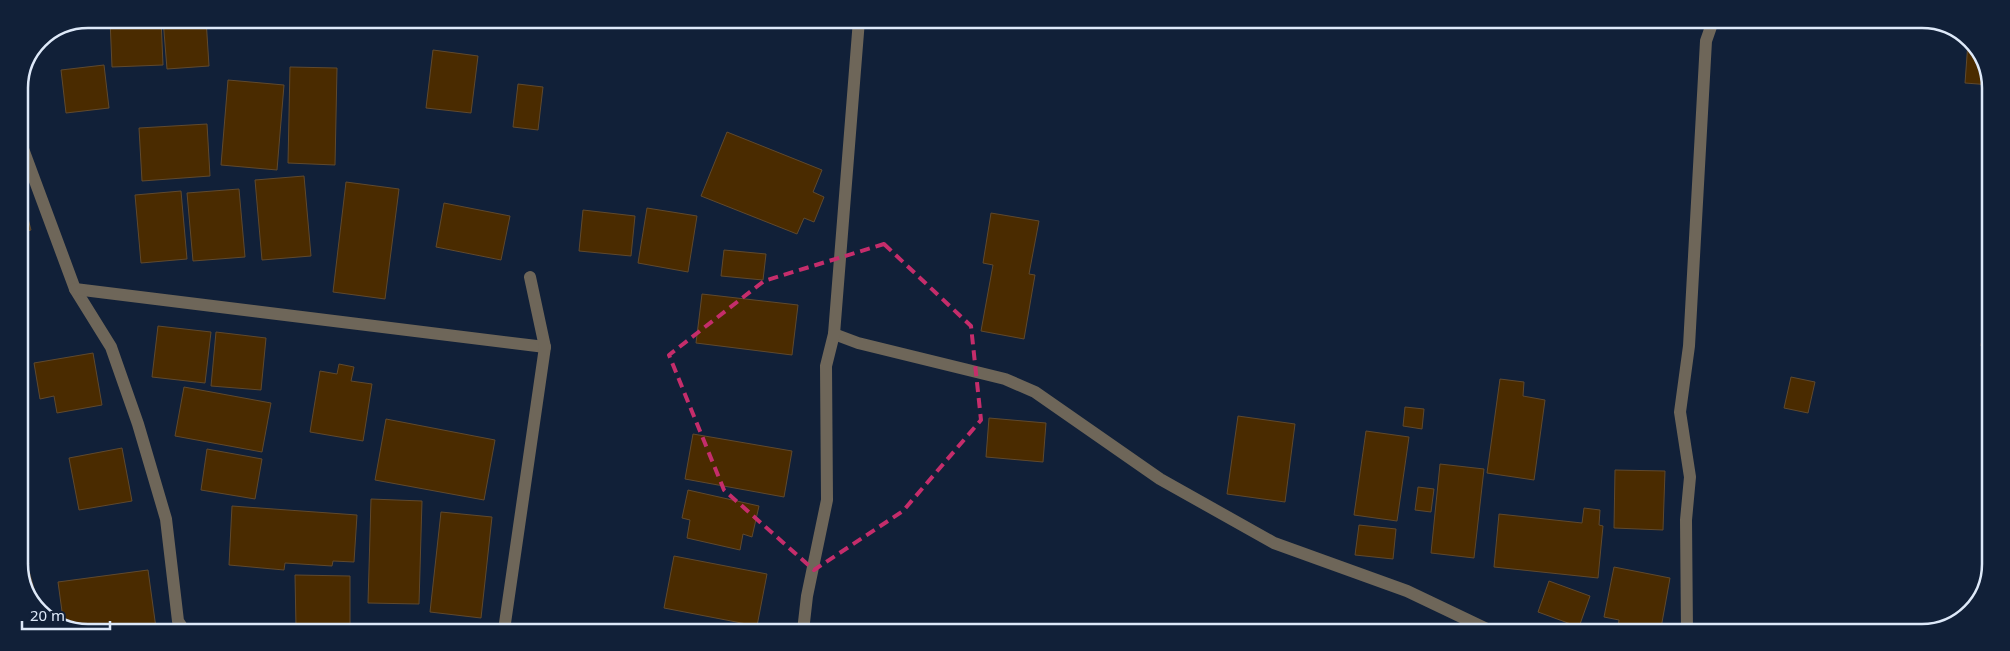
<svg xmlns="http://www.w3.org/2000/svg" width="2010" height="651" font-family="'Noto Sans',sans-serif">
	<rect width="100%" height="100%" fill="#112038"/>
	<g fill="#4a2b00" stroke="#5f492e">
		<path d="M110,19H161L163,65L112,67Z"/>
		<path d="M163,19H206L209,66L167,69Z"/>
		<path d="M1968,42L1977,45L1991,85L1965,83Z"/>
		<path d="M433,50L478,56L471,113L426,108Z"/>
		<path d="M104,65L109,108L66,113L61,70Z"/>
		<path d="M290,67L337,68L335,165L288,163Z"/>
		<path d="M228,80L284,85L277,170L221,165Z"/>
		<path d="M518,84L543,87L538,130L513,127Z"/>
		<path d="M207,124L210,176L142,181L139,128Z"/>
		<path d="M727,132L822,170L813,192L824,197L814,222L804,218L797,234L701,196Z"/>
		<path d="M304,176L311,256L262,260L255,180Z"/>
		<path d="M346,182L399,189L385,299L333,292Z"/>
		<path d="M19,185L31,230L19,233Z"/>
		<path d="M239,189L245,257L193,261L187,193Z"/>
		<path d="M181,191L187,259L141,263L135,195Z"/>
		<path d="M444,203L510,216L501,260L436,247Z"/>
		<path d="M647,208L697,216L688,272L638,263Z"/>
		<path d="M583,210L635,216L631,256L579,251Z"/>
		<path d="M991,213L1039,221L1029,274L1035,275L1024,339L981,331L993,265L983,263Z"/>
		<path d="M724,250L766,254L763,280L721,276Z"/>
		<path d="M702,294L798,305L792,355L696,343Z"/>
		<path d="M1984,322L1990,323V347L1981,346Z"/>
		<path d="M158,326L211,332L205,383L152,377Z"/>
		<path d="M216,332L266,338L261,390L211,386Z"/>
		<path d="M93,353L102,405L57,413L54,396L40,399L34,363Z"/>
		<path d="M339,364L354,367L351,381L372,384L363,441L310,432L320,371L337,374Z"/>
		<path d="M1791,377L1815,382L1808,413L1784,408Z"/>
		<path d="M1500,379L1524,382L1523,396L1545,400L1534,480L1487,473Z"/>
		<path d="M184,387L271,403L262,452L175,436Z"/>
		<path d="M1405,407L1424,409L1422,429L1403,426Z"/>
		<path d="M1238,416L1295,424L1285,502L1227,494Z"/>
		<path d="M989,418L1046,423L1043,462L986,457Z"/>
		<path d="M386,419L495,440L484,500L375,480Z"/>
		<path d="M1366,431L1409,437L1397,521L1354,515Z"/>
		<path d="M693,434L792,451L784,497L685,479Z"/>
		<path d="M122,448L132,501L79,510L69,458Z"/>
		<path d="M207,449L262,459L255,499L201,490Z"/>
		<path d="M1440,464L1484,469L1474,558L1431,553Z"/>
		<path d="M1615,470L1665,471L1663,530L1614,528Z"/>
		<path d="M1418,487L1434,489L1431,512L1415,510Z"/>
		<path d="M688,490L759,506L752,537L743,534L740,550L687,538L690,520L682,518Z"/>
		<path d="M371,499L422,501L419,604L368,603Z"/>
		<path d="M232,506L357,515L354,562L333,561L332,566L285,563L284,570L229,565Z"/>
		<path d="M1584,508L1600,510L1599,525L1603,526L1598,578L1494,567L1499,514L1582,523Z"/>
		<path d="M441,512L492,517L481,618L430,612Z"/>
		<path d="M1359,525L1396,529L1393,559L1355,555Z"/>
		<path d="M19,532L29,564L19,567Z"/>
		<path d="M674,556L767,574L757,626L664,608Z"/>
		<path d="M1614,567L1670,578L1661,628L1645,625L1644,632H1639L1618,628L1619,620L1604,617Z"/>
		<path d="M148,570L156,628L142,630H69L64,626L58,582Z"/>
		<path d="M29,571L40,610L33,606L21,573Z"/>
		<path d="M295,575L350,576V627H296Z"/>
		<path d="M1549,581L1590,596L1579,627L1538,612Z"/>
		<path d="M1747,625L1772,626V632H1747Z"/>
	</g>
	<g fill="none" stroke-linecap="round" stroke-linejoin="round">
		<g stroke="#6e6659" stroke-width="12">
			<path d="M19,138L75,289L111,347L138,424L166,519L178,621L184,630"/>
			<path d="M75,289L545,347"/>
			<path d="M834,334L858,343L1005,379L1035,392L1160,479L1274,543L1407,591L1493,632"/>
			<path d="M504,630L545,347L530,277"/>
			<path d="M803,631L807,596L827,500L826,366L834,334L859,20"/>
			<path d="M1687,632L1686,520L1690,477L1680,412L1689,346L1706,41L1713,21"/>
		</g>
	</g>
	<path fill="none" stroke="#c52d6b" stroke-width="4" stroke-dasharray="10 6" stroke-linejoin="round" d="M884,244L971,326L981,420L903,511L814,570L724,490L669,355L764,281Z"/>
	<path d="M0 0H2010V651H0ZM88 28H1922A60 60 0 0 1 1982 88V564A60 60 0 0 1 1922 624H88A60 60 0 0 1 28 564V88A60 60 0 0 1 88 28Z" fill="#112038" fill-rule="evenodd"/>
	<path fill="none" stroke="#dee9f9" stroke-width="2.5" d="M88 28H1922A60 60 0 0 1 1982 88V564A60 60 0 0 1 1922 624H88A60 60 0 0 1 28 564V88A60 60 0 0 1 88 28Z"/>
	<path d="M22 621v8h88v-8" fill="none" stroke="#dee9f9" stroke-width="2.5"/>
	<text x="30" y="621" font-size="15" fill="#dee9f9" stroke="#112038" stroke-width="4" paint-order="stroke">20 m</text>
</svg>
